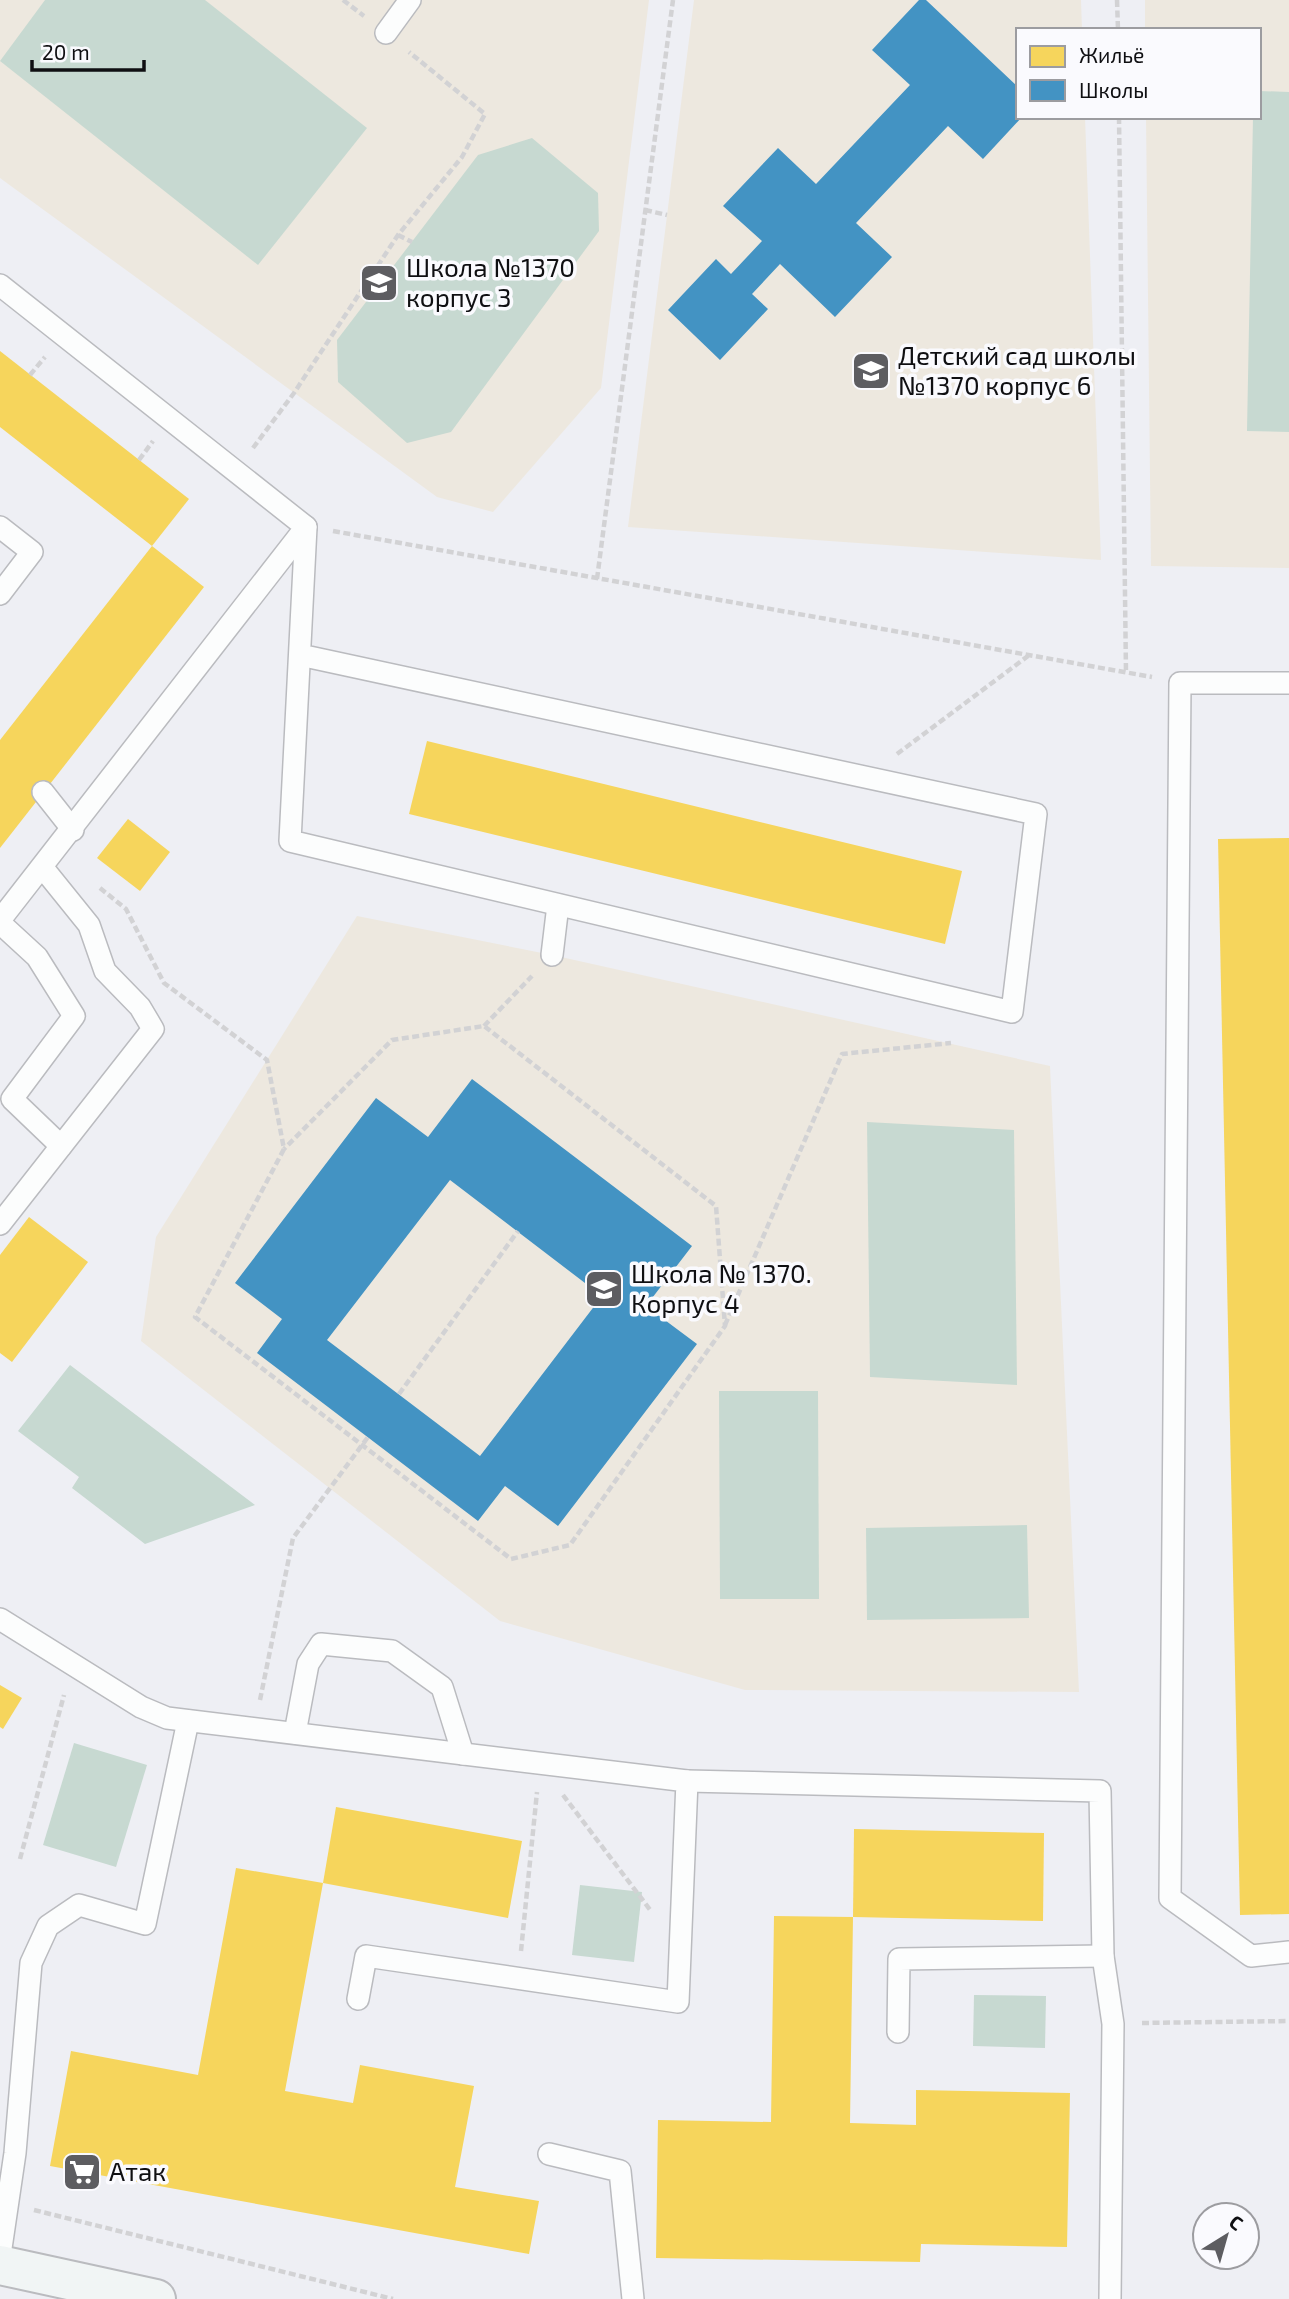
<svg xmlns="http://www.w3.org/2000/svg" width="1289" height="2299" font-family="'Exo 2',sans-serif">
	<rect width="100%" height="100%" fill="#eeeff4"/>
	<g fill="#ede8df">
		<path d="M0,0H649L601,388L493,512L437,497L0,178Z"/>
		<path d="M694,0H1081L1082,30H1018V117H1085L1101,560L628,527Z"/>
		<path d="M1145,0H1289V568L1151,566L1146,117H1259V30H1145Z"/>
		<path d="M357,916L552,955L1050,1066L1079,1692L745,1690L500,1621L141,1341L156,1237Z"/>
	</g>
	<g fill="#c7d9d1">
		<path d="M45,0H205L367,128L258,265L0,61Z"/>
		<path d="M1259,91L1289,92V432L1247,431L1253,117H1259Z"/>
		<path d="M532,138L598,193L599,231L451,432L407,443L338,382L337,340L478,155Z"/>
		<path d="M867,1122L1014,1130L1017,1385L870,1377Z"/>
		<path d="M70,1365L255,1505L145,1544L72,1488L79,1477L18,1431Z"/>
		<path d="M719,1391H818L819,1599H720Z"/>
		<path d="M1027,1525L1029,1618L867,1620L866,1528Z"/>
		<path d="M74,1743L147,1765L116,1867L43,1845Z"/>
		<path d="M580,1885L642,1892L634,1962L572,1955Z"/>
		<path d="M974,1995L1046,1996L1045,2048L973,2046Z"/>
	</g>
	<g fill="#f6d55c">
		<path d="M0,351L189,499L152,546L0,427Z"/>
		<path d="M152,546L204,587L0,848V740Z"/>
		<path d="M427,741L962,871L945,944L409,814Z"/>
		<path d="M128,819L170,852L140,891L97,858Z"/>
		<path d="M1289,838V1914L1240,1915L1218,839Z"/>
		<path d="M29,1217L88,1262L12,1362L0,1353V1255Z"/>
		<path d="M0,1685L22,1698L3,1729L0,1727Z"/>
		<path d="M336,1807L522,1841L508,1918L323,1883Z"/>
		<path d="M854,1829L1044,1833L1043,1921L853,1917Z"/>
		<path d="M236,1868L323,1883L285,2091L353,2103L360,2065L474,2086L455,2187L539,2201L529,2254L50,2166L71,2051L198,2075Z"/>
		<path d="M774,1916L853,1917L850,2123L916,2125V2090L1070,2093L1067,2247L921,2244L920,2262L656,2258L658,2120L771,2122Z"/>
	</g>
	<g fill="#4393c3" fill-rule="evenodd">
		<path d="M919,0H926L1018,87V117H1022L983,159L948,126L856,223L892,257L835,317L780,264L752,294L768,309L720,360L668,310L716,259L731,274L762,241L723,206L778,148L816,184L910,85L872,50Z"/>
		<path d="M472,1079L692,1246L646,1306L697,1344L558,1526L505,1486L478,1521L257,1353L282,1319L235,1283L376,1098L428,1137ZM450,1180L602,1296L480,1456L327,1340Z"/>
	</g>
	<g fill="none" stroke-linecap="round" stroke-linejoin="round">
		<defs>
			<g id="service">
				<path d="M386,33L410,0"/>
				<path d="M0,285L306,527L0,920"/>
				<path d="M0,527L32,552L0,594"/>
				<path d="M300,655L1036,814L1012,1012L290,841L306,527"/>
				<path d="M1289,683H1180L1170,1898L1251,1956L1289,1952"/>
				<path d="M43,792L73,830"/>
				<path d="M0,923L37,957L74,1016L12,1099L61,1146"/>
				<path d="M552,955L558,905"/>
				<path d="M0,1224L153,1029L140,1007L105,971L89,925L43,868"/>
				<path d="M0,1619L141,1707L167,1718L687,1781L678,2002L366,1956L358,1999"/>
				<path d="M295,1733L308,1664L321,1644L392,1651L442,1687L463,1754"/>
				<path d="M687,1781L1100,1791L1103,1956L1113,2024L1110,2299"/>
				<path d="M898,2032L899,1959L1103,1956"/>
				<path d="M549,2154L620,2171L633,2299"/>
				<path d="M0,2255L15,2153L31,1963L48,1926L79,1905L145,1924L188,1721"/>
			</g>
			<path id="secondary" d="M0,2265L156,2299"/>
		</defs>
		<use href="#service" stroke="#babbbf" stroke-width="24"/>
		<use href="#secondary" stroke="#babbbf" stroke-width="42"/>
		<g stroke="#d2d2d4" stroke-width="4.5" stroke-dasharray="7 3.5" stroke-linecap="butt">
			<path d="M343,0L364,16"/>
			<path d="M1117,0L1118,30"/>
			<path d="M1119,117L1126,673"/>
			<path d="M645,210L667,215"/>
			<path d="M398,235L412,242"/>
			<path d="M30,375L45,357"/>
			<path d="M253,448L294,393L398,235L462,157L485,114L409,52"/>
			<path d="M139,460L153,441"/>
			<path d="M333,531L1152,677"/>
			<path d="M597,579L673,0"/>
			<path d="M897,754L1028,656"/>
			<path d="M100,888L126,909L164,983L267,1060L284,1149L195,1317L511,1559L570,1545L725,1326L716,1206L484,1026L392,1040L284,1149"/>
			<path d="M484,1026L532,976"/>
			<path d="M725,1325L842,1054L951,1043"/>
			<path d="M399,1394L518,1231"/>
			<path d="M260,1700L293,1538L368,1437"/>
			<path d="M563,1795L651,1911"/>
			<path d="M20,1859L64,1695"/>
			<path d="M521,1951L537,1792"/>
			<path d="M1142,2023L1289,2021"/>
			<path d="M34,2210L393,2299"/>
		</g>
		<use href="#service" stroke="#fcfdfd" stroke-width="21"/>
		<use href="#secondary" stroke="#f1f5f5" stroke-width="38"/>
	</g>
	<defs>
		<symbol id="school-square" viewBox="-11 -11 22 22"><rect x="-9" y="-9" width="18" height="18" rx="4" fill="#5d5d61" stroke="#fafafe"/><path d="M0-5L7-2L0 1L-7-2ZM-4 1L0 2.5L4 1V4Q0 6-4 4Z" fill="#fff"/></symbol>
		<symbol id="supermarket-square" viewBox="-11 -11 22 22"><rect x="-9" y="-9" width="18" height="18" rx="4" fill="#5d5d61" stroke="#fafafe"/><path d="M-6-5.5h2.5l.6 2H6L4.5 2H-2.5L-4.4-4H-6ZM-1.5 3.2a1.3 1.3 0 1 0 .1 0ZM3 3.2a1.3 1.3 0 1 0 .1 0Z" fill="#fff"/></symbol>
	</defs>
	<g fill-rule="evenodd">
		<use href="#school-square" x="357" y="261" width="44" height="44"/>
		<use href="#school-square" x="849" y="349" width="44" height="44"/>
		<use href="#school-square" x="582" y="1267" width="44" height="44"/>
		<use href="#supermarket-square" x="60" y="2150" width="44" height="44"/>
	</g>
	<g text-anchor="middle" stroke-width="7" stroke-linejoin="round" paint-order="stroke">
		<g font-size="26" fill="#0f0f12" stroke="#fafafe" text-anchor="start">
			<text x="406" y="277">Школа №1370<tspan x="406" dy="30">корпус 3</tspan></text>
			<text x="898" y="365">Детский сад школы<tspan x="898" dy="30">№1370 корпус 6</tspan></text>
			<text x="631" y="1283">Школа № 1370.<tspan x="631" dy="30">Корпус 4</tspan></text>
			<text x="109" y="2181">Атак</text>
		</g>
	</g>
	<rect x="1016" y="28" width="245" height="91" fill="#fafafe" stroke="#9c9ca0" stroke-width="2"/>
	<rect x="1030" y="46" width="35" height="21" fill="#f6d55c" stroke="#9c9ca0" stroke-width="2"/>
	<text x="1079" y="63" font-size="21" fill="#0f0f12">Жильё</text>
	<rect x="1030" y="80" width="35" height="21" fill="#4393c3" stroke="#9c9ca0" stroke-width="2"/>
	<text x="1079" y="98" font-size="21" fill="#0f0f12">Школы</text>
	<g transform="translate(1226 2236) rotate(37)"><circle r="33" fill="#fafafe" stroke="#9c9ca0" stroke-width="2"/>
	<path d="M0-5L12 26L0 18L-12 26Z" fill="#5d5d61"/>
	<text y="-10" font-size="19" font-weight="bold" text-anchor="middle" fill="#0f0f12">С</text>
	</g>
	<path d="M32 60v10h112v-10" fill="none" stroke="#0f0f12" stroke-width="3.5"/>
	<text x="42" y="60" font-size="21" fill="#0f0f12" stroke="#fafafe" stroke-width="5" paint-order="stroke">20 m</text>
</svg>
